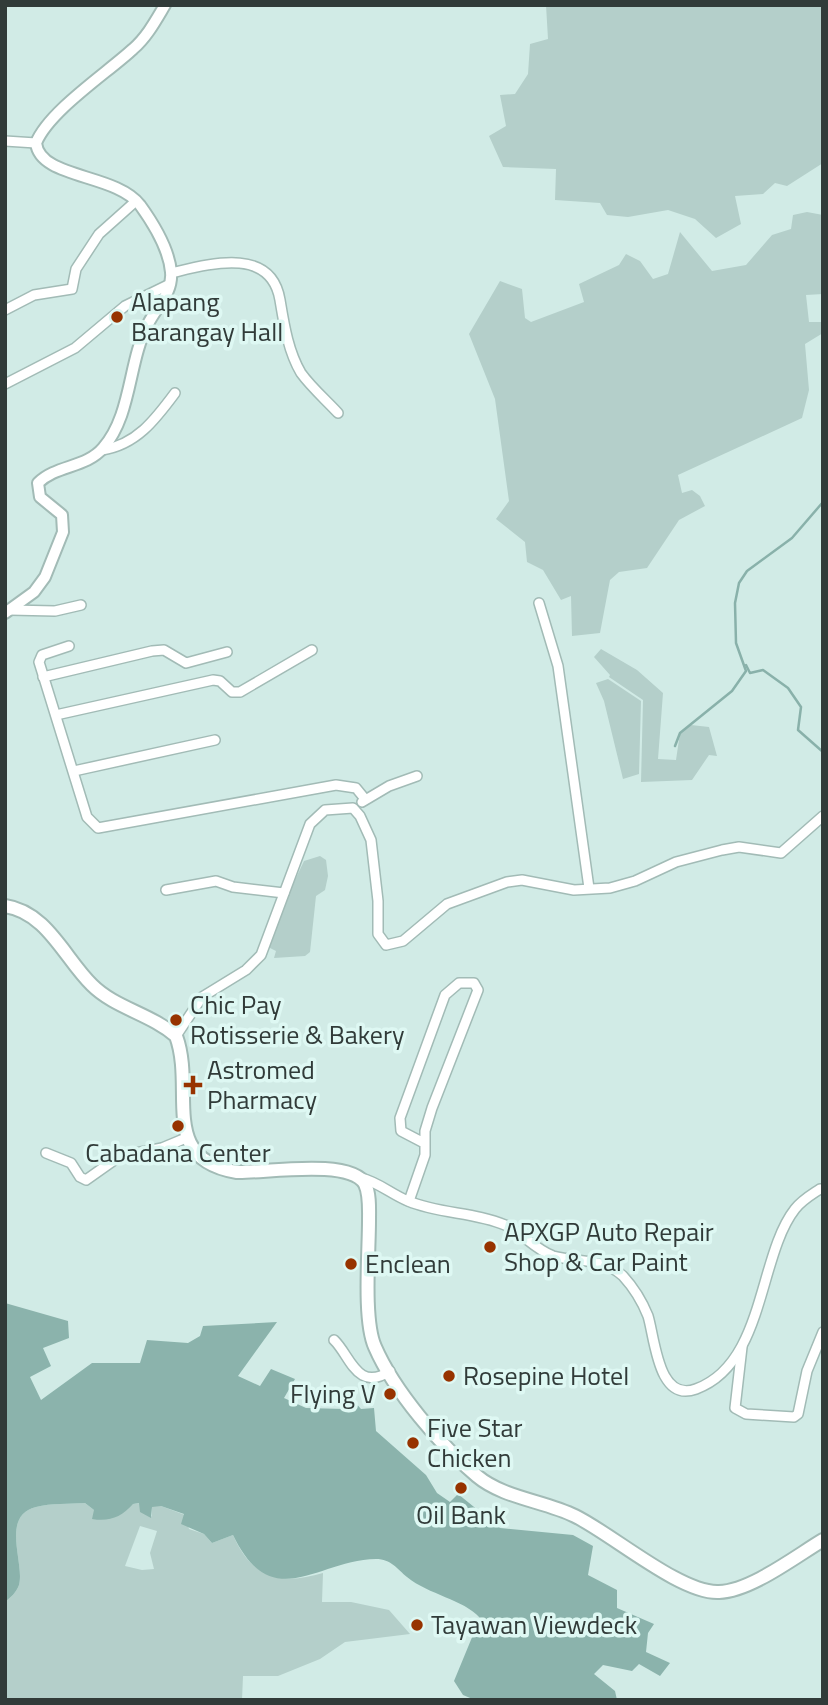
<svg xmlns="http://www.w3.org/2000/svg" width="828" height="1705" font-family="'Titillium Web',sans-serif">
	<rect width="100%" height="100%" fill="#d1ebe6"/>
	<g fill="#b4cfca" fill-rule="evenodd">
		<path d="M546,5H823V163L787,186L775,183L763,194L735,196L741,224L716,238L695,219L668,210L628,217L607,215L600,203L555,200L556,169L503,167L489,136L506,126L500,95L515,94L528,74L530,44L548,39Z"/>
		<path d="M807,212L823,215V294L806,295L809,322H823V333L805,344L809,390L802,418L678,475L682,493L692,490L700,496L705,506L679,520L647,568L619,572L610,580L600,633L572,636L571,596L561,600L543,570L527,562L525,542L496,519L509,501L495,399L469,334L500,281L522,289L525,318L531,322L584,302L579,284L619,265L626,254L640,261L653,279L668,274L680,232L712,271L746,265L772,235L791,229L793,215Z"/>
		<path d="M601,649L637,670L663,693L658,759L676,760L680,733L691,725L709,727L717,756L709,755L692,780L641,782L643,700L609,677L610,675L594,657Z"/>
		<path d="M608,679L641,701L639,774L623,779L604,701L596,683Z"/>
		<path d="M320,856L326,860L328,876L325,890L316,896L310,952L305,956L274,958L276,951L268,947L279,914L304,861Z"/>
		<path d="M85,1503L94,1510L140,1503L152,1517V1506H161L185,1515L189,1529L204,1534L212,1543L233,1535C251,1577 280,1586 323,1573L322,1602H351L389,1610L410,1634L345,1642L320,1659L278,1676H243L242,1700H5V1602C11,1597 16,1593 19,1585C25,1563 0,1516 36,1507C51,1503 70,1504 85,1503ZM140,1526L157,1531L150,1553L154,1569L142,1570L125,1566Z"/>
	</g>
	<path fill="#8bb3ac" d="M5,1303L68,1321L69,1338L43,1348L51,1366L30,1377L41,1400L92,1363H140L147,1340L188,1343L200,1336L203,1326L277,1322L238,1376L260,1386L271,1369L295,1379L284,1398L306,1408L345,1409L352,1399L361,1409L374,1408L376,1431L426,1475L437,1493L450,1502L458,1494L500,1528L573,1535L593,1546L588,1575L617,1590V1608L654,1624L648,1633L646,1652L670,1663L660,1676L639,1664L632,1671L603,1665L594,1674L615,1691L617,1700H475L463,1695L454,1681L480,1618C463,1599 429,1595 407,1577C397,1569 391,1559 376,1559C317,1560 272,1616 233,1535L212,1543L204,1534L181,1524L184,1514L161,1506L152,1507L151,1518L140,1512L139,1503L133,1504C121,1517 110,1522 92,1519L94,1510L85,1503C70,1504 51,1503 36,1507C0,1516 25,1563 19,1585C16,1593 11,1597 5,1602Z"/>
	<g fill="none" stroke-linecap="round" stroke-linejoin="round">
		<g stroke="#89b1aa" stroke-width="2.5">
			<path d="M746,665L750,673L763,670L788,688L801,707L798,730L823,752"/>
			<path d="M675,746L680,733L732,691L746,671L736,643L735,603L739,583L747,571L792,538L823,502"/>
		</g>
		<defs>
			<g id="minor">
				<path d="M5,141L36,143"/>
				<path d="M171,273C209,264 271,246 280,300C284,324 288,351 301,373C311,387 326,400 338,413"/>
				<path d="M5,310L34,295L72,289L76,269L99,234L136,201"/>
				<path d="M5,384L75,348L125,306L170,284"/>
				<path d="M102,450C136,445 155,420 175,393"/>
				<path d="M539,603L558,666L589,888"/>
				<path d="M10,610L55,611L81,605"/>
				<path d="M69,646L42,655L39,662L87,817L98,828L336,785L356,788L365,799"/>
				<path d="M43,677L152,651L164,650L186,663L227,652"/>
				<path d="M56,715L213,680L220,681L232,692H240L312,650"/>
				<path d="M74,771L215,740"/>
				<path d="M362,802L389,786L417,776"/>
				<path d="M166,890L216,881L233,887L284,893"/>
				<path d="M176,1036L202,997L246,970L261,955L310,824L325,810L353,808L360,816L371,840L378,901V934L386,945L403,941L447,904L507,882L522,880L574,890L610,888L635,881L676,862L722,850L739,847L781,853L823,816"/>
				<path d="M46,1153L71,1163L80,1177L86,1180L120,1156L162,1148L186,1138"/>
				<path d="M361,1178C378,1182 391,1194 408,1201C439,1214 475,1212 505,1225C523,1233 534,1249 553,1256C578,1263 603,1257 623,1276C634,1288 642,1301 648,1316C655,1339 658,1403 696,1389C765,1364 758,1256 795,1209C802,1200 811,1195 820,1189"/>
				<path d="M409,1201L425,1155V1131L432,1108L478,990L474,983H459L445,995L400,1118L401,1131L424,1143"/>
				<path d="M334,1340C350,1355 357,1393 390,1371"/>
				<path d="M742,1347L735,1408L746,1414L794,1417L798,1414L807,1371L823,1332"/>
			</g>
			<path id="major" d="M5,613L34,592L45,577L63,532L62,515L40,497L38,483C56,465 86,468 103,448C132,415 128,362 148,324C157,306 173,293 171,272C169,249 153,223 140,205C115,173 40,179 36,143C49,111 107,73 133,49C147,37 156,20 165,5"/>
			<path id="highway" d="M5,906C47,912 65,959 92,985C115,1008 151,1014 176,1036C196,1090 157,1159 237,1172C264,1173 350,1158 365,1184C370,1194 369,1210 369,1221C369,1253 363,1320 375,1347C394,1391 441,1446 477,1476C503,1498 545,1501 575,1516C612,1534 681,1594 719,1592C751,1591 796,1556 823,1540"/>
		</defs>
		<use href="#minor" stroke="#a2bbb6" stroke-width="12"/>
		<use href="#major" stroke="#a2bbb6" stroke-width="14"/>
		<use href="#highway" stroke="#a2bbb6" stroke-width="16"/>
		<use href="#minor" stroke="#fff" stroke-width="9"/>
		<use href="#major" stroke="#fff" stroke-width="10"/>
		<use href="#highway" stroke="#fff" stroke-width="12"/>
	</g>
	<g fill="#973300" stroke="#def8f3" stroke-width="2.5">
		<circle cx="117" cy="317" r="7"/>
		<circle cx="176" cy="1020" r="7"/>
		<path d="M189.5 1074.5h7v7h7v7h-7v7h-7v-7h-7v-7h7z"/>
		<circle cx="178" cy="1126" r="7"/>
		<circle cx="490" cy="1247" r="7"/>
		<circle cx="351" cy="1264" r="7"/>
		<circle cx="449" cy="1376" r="7"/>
		<circle cx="390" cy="1394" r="7"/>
		<circle cx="413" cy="1443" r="7"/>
		<circle cx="461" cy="1488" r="7"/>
		<circle cx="417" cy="1625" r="7"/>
	</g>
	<g text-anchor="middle" stroke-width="7" stroke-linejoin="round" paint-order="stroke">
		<g font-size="26" fill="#313b39" stroke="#def8f3" text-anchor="start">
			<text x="131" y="311">Alapang<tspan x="131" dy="30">Barangay Hall</tspan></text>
			<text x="190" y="1014">Chic Pay<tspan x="190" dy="30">Rotisserie &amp; Bakery</tspan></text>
			<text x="207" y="1079">Astromed<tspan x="207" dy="30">Pharmacy</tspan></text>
			<text x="178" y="1162" text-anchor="middle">Cabadana Center</text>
			<text x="504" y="1241">APXGP Auto Repair<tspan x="504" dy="30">Shop &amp; Car Paint</tspan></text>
			<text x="365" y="1273">Enclean</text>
			<text x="463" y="1385">Rosepine Hotel</text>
			<text x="376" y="1403" text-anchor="end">Flying V</text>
			<text x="427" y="1437">Five Star<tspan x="427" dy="30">Chicken</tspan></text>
			<text x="461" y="1524" text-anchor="middle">Oil Bank</text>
			<text x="431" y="1634">Tayawan Viewdeck</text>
		</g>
	</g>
	<rect width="828" height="1705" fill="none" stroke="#313b39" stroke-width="14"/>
</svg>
